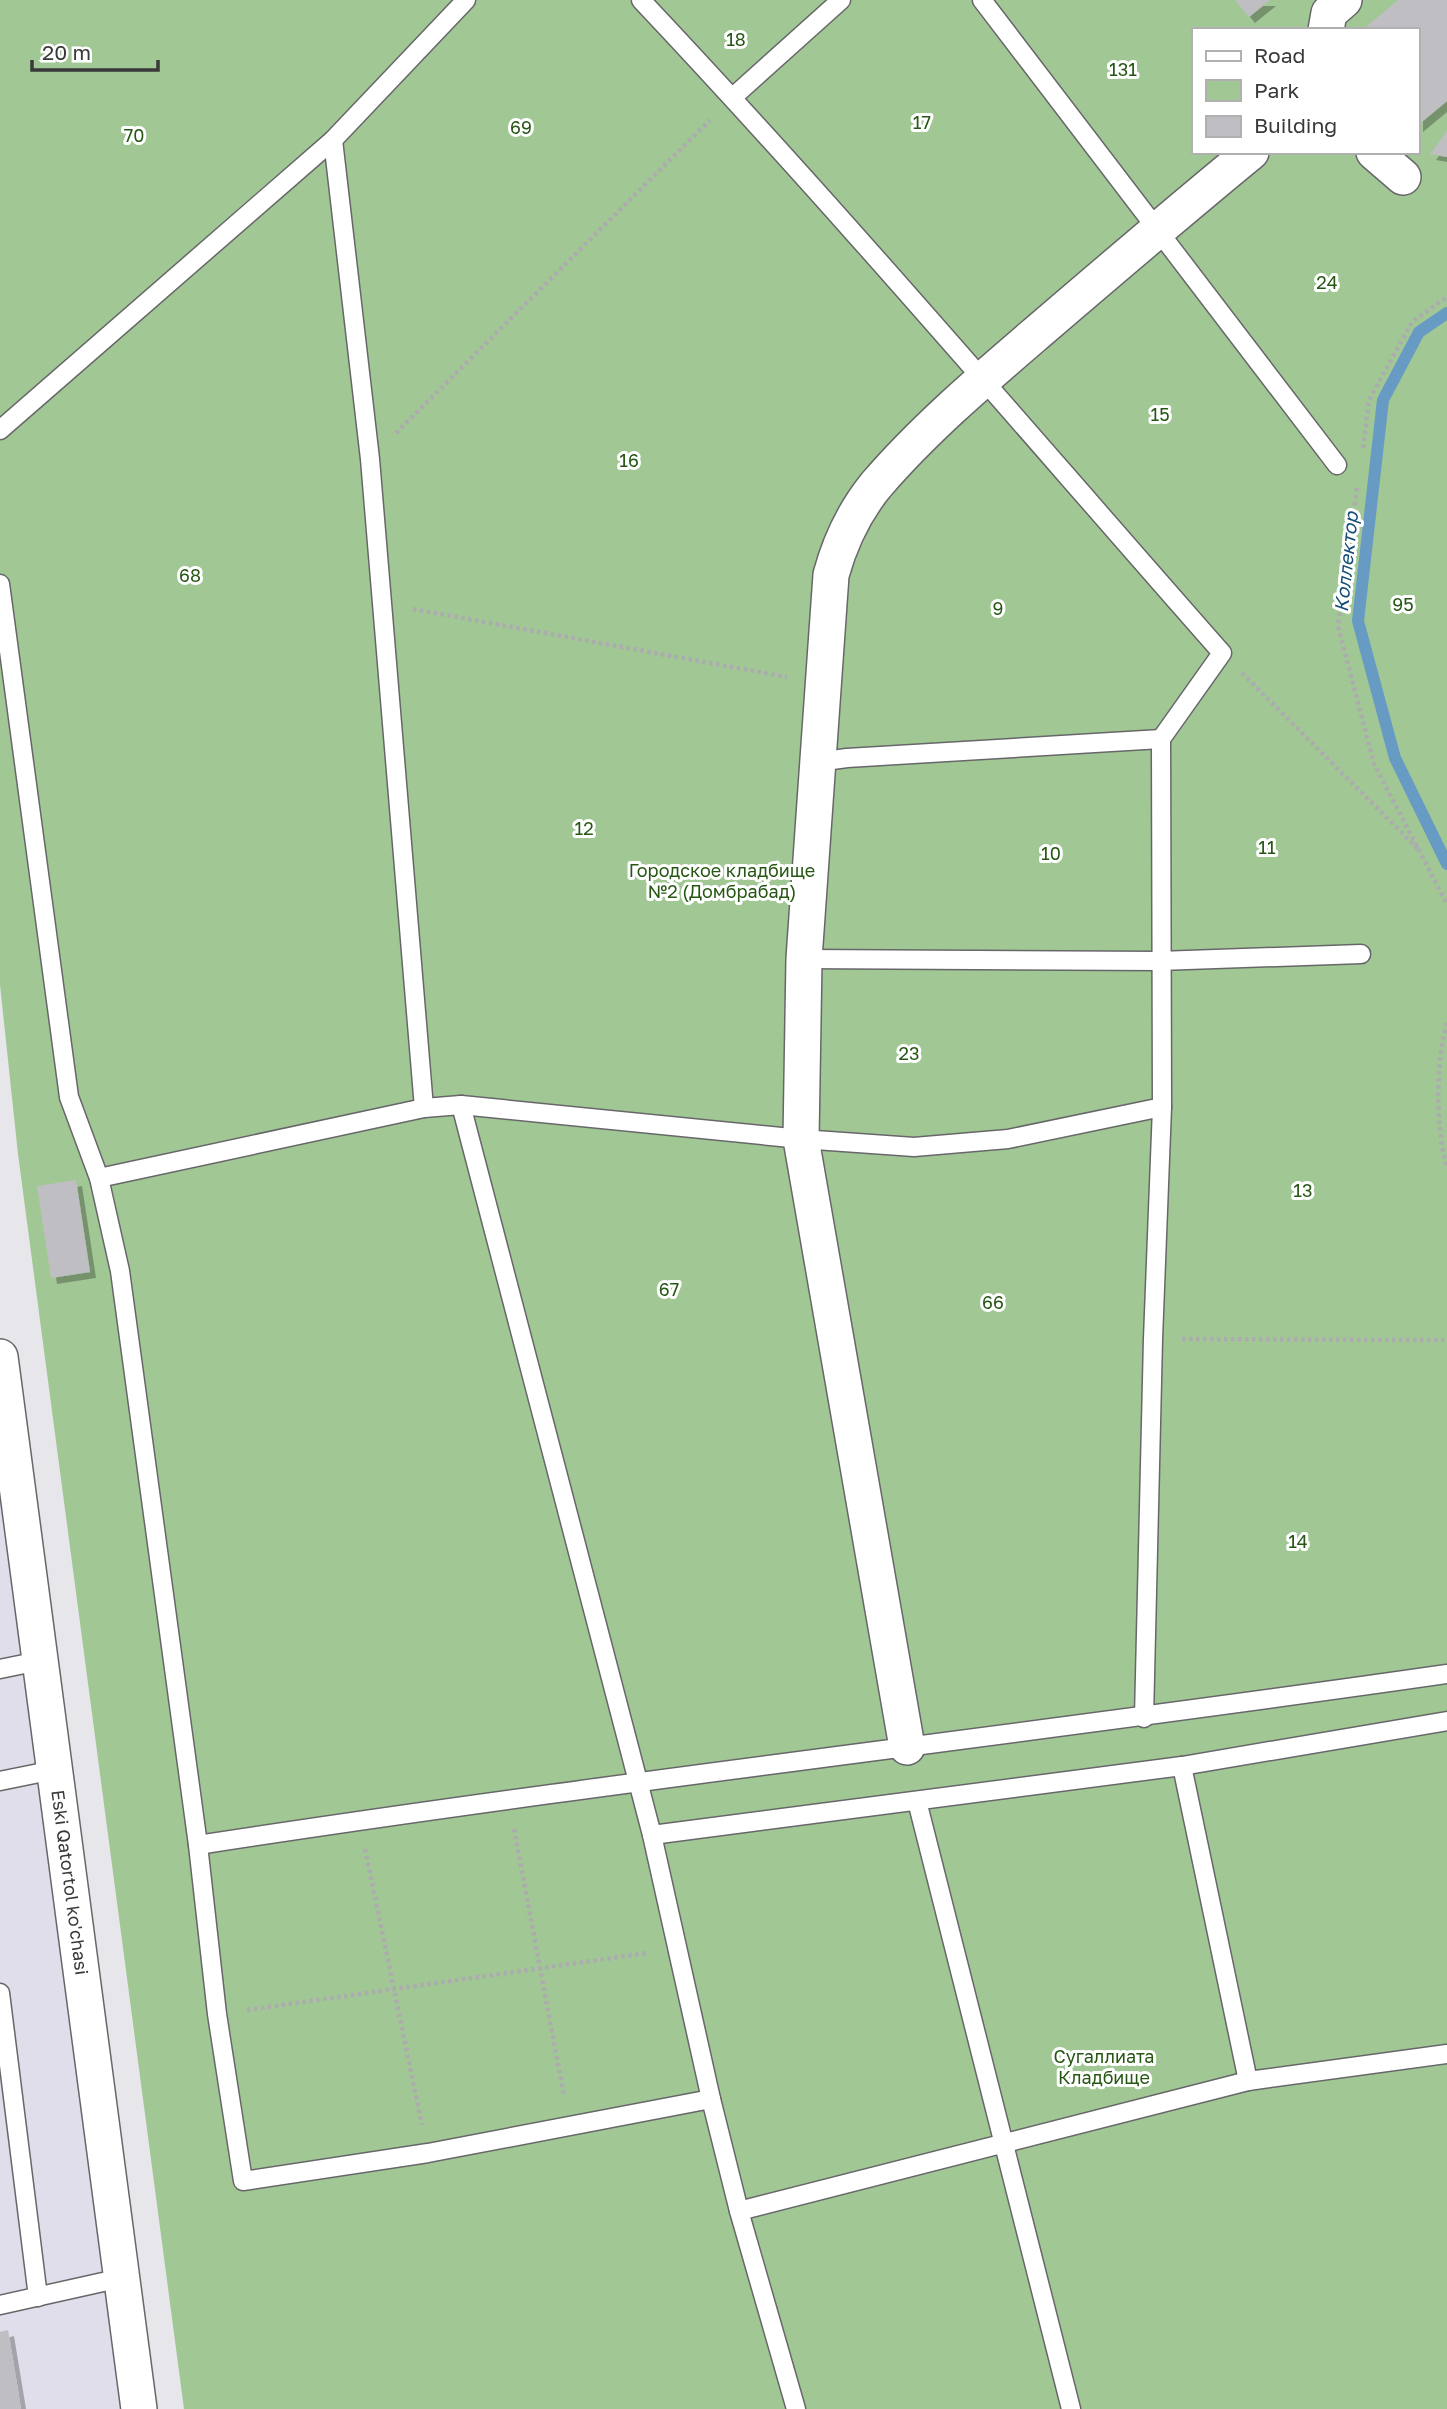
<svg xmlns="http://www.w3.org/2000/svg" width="1447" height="2409" font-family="'Golos Text',sans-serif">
	<defs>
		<filter id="shadow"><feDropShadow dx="6" dy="6" stdDeviation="0" flood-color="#0004"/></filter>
	</defs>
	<rect width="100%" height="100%" fill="#e7e7eb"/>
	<path fill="#e0deea" d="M0,1357L139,2409H0Z"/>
	<path fill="#a1c795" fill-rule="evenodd" d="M0,0H1447V2409H184L18,1154L0,985ZM1193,30H1417V152H1193Z"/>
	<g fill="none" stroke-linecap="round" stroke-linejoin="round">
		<path stroke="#689bc3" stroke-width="12" d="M1447,313L1419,332L1383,400L1358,621L1395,758L1447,864"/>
	</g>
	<g fill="#bfbec2" filter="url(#shadow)">
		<path d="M1235,0H1270L1249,17Z"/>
		<path d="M1398,0H1447V101L1417,126V30H1362Z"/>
		<path d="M1447,131V157L1430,154Z"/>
		<path d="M76,1180L90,1272L51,1278L37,1186Z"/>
		<path d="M8,2330L21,2409H0V2332Z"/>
	</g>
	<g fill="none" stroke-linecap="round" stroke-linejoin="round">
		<defs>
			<g id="service">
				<path d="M641,0C841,212 1029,434 1222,653L1161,739L1162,1107L1153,1339L1144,1718"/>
				<path d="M982,0L1337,465"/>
				<path d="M733,97L841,0"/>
				<path d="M333,140L370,459L424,1108"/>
				<path d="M0,430L333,140L466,0"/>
				<path d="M0,584L69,1097L99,1178L120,1271L198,1845L217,2014L243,2181L428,2153L711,2099L739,2211L796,2409"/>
				<path d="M817,762L847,758L1161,739"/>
				<path d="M804,959L1159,961L1361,954"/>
				<path d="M461,1105L652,1835L711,2099"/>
				<path d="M99,1178L424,1108L461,1105L801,1139L914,1147L1008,1139L1162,1107"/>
				<path d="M0,1669L39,1661"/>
				<path d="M1182,1766L1248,2081"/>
				<path d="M0,1781L54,1770"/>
				<path d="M917,1801L1071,2409"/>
				<path d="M652,1835L1182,1766L1447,1721"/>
				<path d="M198,1845C613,1781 1031,1734 1447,1674"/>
				<path d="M0,1993L38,2297"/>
				<path d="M739,2211L1248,2081L1447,2054"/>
				<path d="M0,2305L121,2278"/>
			</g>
			<g id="minor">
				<path d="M1326,30L1329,13L1344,0"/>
				<path d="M1374,152L1403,177"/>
				<path id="s1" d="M0,1357L139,2409"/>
				<path d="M907,1747L801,1139L804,959L831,575C840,542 854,512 876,485C924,429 983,379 1039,331C1109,271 1179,211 1251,152"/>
			</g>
		</defs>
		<use href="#service" stroke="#67676a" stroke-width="21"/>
		<use href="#minor" stroke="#67676a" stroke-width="38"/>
		<g stroke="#acacaf" stroke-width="4.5" stroke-dasharray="3.5 3.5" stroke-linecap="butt">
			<path d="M396,433L710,120"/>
			<path d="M1363,448L1369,400L1412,322L1447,297"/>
			<path d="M1357,488L1338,626L1374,764L1447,904"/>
			<path d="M413,609L787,677"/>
			<path d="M1242,673L1419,850"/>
			<path d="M1447,1023C1435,1064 1436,1128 1447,1169"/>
			<path d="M1182,1339L1447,1340"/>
			<path d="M514,1829L564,2096"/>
			<path d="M365,1849L422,2125"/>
			<path d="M247,2010L647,1953"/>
		</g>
		<use href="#service" stroke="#fff" stroke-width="18"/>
		<use href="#minor" stroke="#fff" stroke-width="35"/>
	</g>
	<g text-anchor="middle" stroke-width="6" stroke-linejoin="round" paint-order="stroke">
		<g font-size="18" fill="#265713" stroke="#fff">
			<text x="736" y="46">18</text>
			<text x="1123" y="76">131</text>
			<text x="922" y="129">17</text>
			<text x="521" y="134">69</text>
			<text x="134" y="142">70</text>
			<text x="1327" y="289">24</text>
			<text x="1160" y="421">15</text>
			<text x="629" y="467">16</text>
			<text x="190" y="582">68</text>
			<text x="1403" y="611">95</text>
			<text x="998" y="615">9</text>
			<text x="584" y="835">12</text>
			<text x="1267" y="854">11</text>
			<text x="1051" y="860">10</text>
			<text x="722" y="877">Городское кладбище<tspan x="722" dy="21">№2 (Домбрабад)</tspan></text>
			<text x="909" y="1060">23</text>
			<text x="1303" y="1197">13</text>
			<text x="669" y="1296">67</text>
			<text x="993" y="1309">66</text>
			<text x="1298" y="1548">14</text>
			<text x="1104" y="2063">Сугаллиата<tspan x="1104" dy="21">Кладбище</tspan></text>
		</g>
		<g font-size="18" fill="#39393a" stroke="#fff">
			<text dy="6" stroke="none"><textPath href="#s1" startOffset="530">Eski Qatortol ko'chasi</textPath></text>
		</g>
		<g font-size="19" font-style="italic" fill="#124e76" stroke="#fff">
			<text transform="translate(1346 562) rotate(-84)" y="7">Коллектор</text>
		</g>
	</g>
	<rect x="1192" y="28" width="228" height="126" fill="#ffffff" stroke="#b0b0b0" stroke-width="2"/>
	<rect x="1206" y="51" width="35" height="10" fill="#ffffff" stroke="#b0b0b0" stroke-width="2"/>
	<text x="1254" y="63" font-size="21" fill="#39393a">Road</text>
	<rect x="1206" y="80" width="35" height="21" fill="#a1c795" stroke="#b0b0b0" stroke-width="2"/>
	<text x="1254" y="98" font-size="21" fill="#39393a">Park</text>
	<rect x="1206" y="116" width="35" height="21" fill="#bfbec2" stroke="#b0b0b0" stroke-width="2"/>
	<text x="1254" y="133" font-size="21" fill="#39393a">Building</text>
	<path d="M32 60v10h126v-10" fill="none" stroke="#39393a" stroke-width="3.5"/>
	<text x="42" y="60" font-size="21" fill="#39393a" stroke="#ffffff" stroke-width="5" paint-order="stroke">20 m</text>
</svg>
